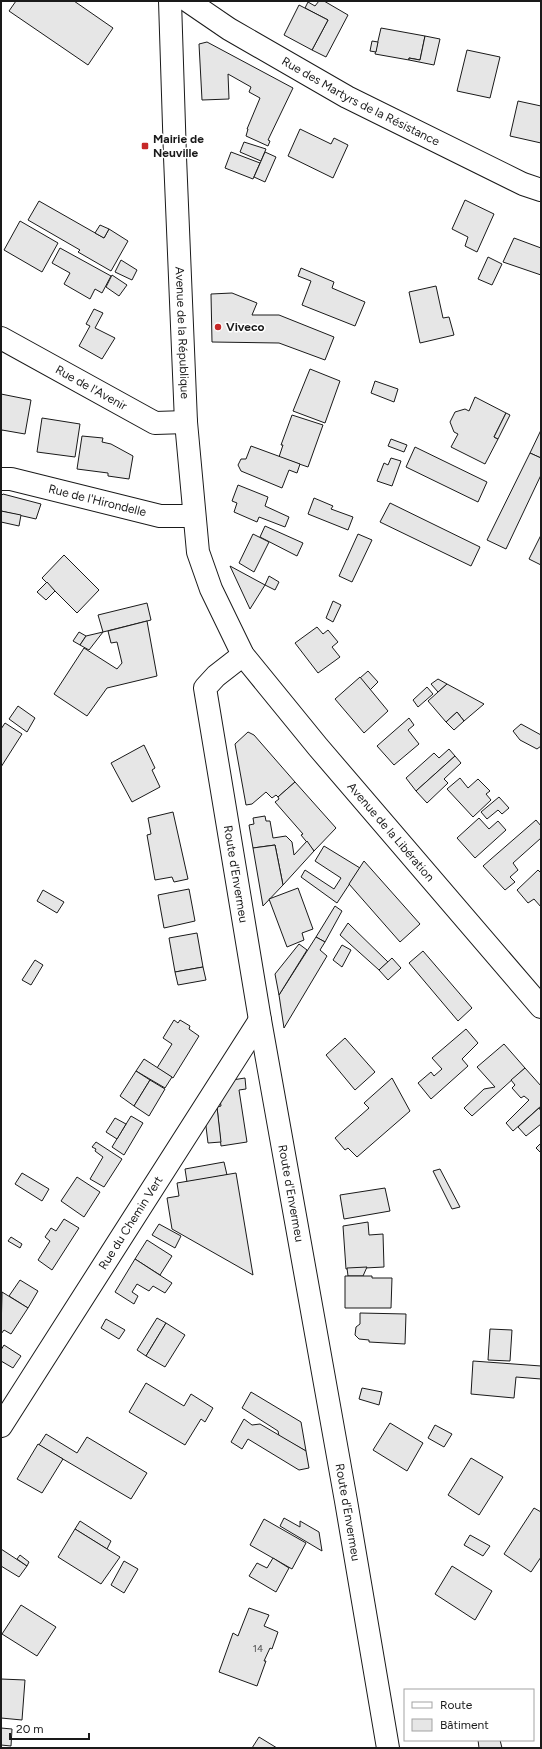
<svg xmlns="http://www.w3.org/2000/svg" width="542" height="1749" font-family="Figtree,sans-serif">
	<rect width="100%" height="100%" fill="#fff"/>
	<g fill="#e6e6e6" stroke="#1a1a1a">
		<path d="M16,1H74L113,28L88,65L9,11Z"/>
		<path d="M319,1H324L348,15L326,57L312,50L328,20L305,8L308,2L315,6Z"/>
		<path d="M299,5L328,20L312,50L284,35Z"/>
		<path d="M381,28L425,36L420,60L409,58V60L375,54Z"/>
		<path d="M425,36L440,39L434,65L409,60V58L420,60Z"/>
		<path d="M372,41L378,42L376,52L370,51Z"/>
		<path d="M207,42L293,88L268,140L270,141L268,146L246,136L248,129H247L260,98L249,92L251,87L228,74L229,99L202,100L199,44Z"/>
		<path d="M467,50L500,57L490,98L457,91Z"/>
		<path d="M518,101L541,106V143L510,136Z"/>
		<path d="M300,129L331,144L334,138L348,145L333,178L288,156Z"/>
		<path d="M244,142L266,149L261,161L240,152Z"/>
		<path d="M231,152L260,163L253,179L225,168Z"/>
		<path d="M265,152L276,157L265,182L254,177Z"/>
		<path d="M465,200L494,214L477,252L465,246L468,237L452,229Z"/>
		<path d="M39,201L104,238L109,229L128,241L111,271L78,252L80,250L28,220Z"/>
		<path d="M20,221L58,243L42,272L4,250Z"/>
		<path d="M100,225L109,229L104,238L95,233Z"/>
		<path d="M514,238L541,248V275L503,262Z"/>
		<path d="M60,248L111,276L102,293L95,289L90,299L64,284L70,273L52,263Z"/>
		<path d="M488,257L502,264L492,285L478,279Z"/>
		<path d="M121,260L137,270L132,280L115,272Z"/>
		<path d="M301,268L334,282L332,288L365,302L355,326L302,305L311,281L298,276Z"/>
		<path d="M112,275L127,285L119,296L106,287Z"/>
		<path d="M436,286L443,318L449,317L454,335L420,343L409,292Z"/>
		<path d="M232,293L257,303L252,315H279L334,337L325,360L279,343L212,342L211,294Z"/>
		<path d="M94,309L103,313L95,328L115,338L102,359L79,346L90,326L86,324Z"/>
		<path d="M310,369L340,381L325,423L293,411Z"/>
		<path d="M375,381L398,389L394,402L371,393Z"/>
		<path d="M1,394L31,400L25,434L2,430L1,432Z"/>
		<path d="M475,397L506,413L494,437L498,439L485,464L451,447L458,434L454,432L450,422L455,412L465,409L469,411Z"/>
		<path d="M506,413L510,415L498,439L494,437Z"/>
		<path d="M292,415L323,425L308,467L279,457L283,445H281Z"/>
		<path d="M42,418L80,424L75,457L37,452Z"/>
		<path d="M541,430V458L530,453Z"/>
		<path d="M82,436L103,438L102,442L111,444L133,456L129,479L108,476V473L77,469Z"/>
		<path d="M391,439L407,445L404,452L388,446Z"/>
		<path d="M251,446L300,464L297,473L289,470L282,488L241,471L238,465L241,459H246Z"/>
		<path d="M415,447L487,482L478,502L406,467Z"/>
		<path d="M530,453L541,458V475L506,549L487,540Z"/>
		<path d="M391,458L401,461L392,486L377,481L384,463L388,465Z"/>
		<path d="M238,485L268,497L265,506L289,517L285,527L259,517L257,522L234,512L237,503L232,501Z"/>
		<path d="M3,494L41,504L36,519L1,511V496Z"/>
		<path d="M314,498L333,506L331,509L353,517L348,530L308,514Z"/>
		<path d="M390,503L480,547L471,566L380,522Z"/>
		<path d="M1,511L21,515L19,526L1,522Z"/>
		<path d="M265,526L303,543L297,556L260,537Z"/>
		<path d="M253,534L269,542L254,572L239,563Z"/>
		<path d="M358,534L372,540L352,582L339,576Z"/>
		<path d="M541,535V565L529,559Z"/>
		<path d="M64,555L99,590L77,613L42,578Z"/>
		<path d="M230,566L265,585L250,609Z"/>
		<path d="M269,576L279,582L275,590L265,585Z"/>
		<path d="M47,582L55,591L46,600L37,592Z"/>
		<path d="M333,601L341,605L333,622L326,618Z"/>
		<path d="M147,603L151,620L103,632L98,615Z"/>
		<path d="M147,621L157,676L107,688L87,716L54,694L84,648L117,669L122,663L117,642L111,643L108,631Z"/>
		<path d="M317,627L323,634L328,630L338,642L332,647L340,657L318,673L295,643Z"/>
		<path d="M79,632L86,636L80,645L73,641Z"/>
		<path d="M103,632L89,650L80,645L86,636Z"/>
		<path d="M368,671L378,682L370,690L360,678Z"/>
		<path d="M360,677L388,711L364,733L335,699Z"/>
		<path d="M438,679L447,684L438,692L431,684Z"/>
		<path d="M447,684L484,704L464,721L457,712L446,722L428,701Z"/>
		<path d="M427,687L433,694L418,707L413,700Z"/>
		<path d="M18,706L35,718L27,732L9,719Z"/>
		<path d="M457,712L464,721L454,730L446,722Z"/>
		<path d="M409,718L414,725L408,730L419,744L394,765L377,746Z"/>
		<path d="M5,723L22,734L1,767V729Z"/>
		<path d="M521,724L541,735V746L537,749L520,740L513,731Z"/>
		<path d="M248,732L254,735L295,782L278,797L276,795L272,798L266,792L252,804L246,805L235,744Z"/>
		<path d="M144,745L155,768L152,770L160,787L132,802L111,763Z"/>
		<path d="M449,749L455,756L416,791L406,778L434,753L439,758Z"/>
		<path d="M455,756L461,763L444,779L448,783L427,803L416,791Z"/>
		<path d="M460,778L468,788L478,779L490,791L486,794L491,800L473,817L447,789Z"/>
		<path d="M295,782L336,828L314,851L301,835L303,834L275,802L279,799L278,797Z"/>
		<path d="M499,797L509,808L502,814L498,810L487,819L481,812Z"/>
		<path d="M173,812L188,879L174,882L172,877L155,880L147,835L151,834L148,818Z"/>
		<path d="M265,816L266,821H270L273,838L286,836L292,842L294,855L307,841L314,851L283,885L275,845L253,848L249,825L254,824L253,818Z"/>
		<path d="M479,818L489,829L498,821L506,830L475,858L457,838Z"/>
		<path d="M536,820L541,826V838L513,863L518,870L510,877L515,882L505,890L483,866Z"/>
		<path d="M275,845L283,885L263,906L253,848Z"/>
		<path d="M324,846L360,868L337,903L301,877L305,870L334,889L341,878L315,861Z"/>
		<path d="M364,861L420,924L400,942L349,884Z"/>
		<path d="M538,870L541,873V907L534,899L528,903L517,890Z"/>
		<path d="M298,888L313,929L302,933L304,940L287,947L269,899Z"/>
		<path d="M189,889L195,921L164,928L158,895Z"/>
		<path d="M43,890L64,902L57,913L37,901Z"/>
		<path d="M335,906L342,911L325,942L316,937Z"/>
		<path d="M348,923L388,962L379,970L340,935Z"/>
		<path d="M197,933L203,967L175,972L169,938Z"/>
		<path d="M316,937L325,942L320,950L327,956L284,1028L279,995Z"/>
		<path d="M299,944L307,950L279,995L275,974Z"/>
		<path d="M342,945L351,950L342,967L333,960Z"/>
		<path d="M423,951L472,1008L458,1021L409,963Z"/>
		<path d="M392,958L401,968L388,980L379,970Z"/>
		<path d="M35,960L43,965L31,985L22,980Z"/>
		<path d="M203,967L206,980L178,985L175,972Z"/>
		<path d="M174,1020L178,1023L180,1020L190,1026L189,1029L199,1036L173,1078L157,1068L172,1044L163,1038Z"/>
		<path d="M466,1029L478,1043L462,1059L468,1066L431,1099L418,1083L431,1072L434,1076L442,1069L432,1058Z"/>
		<path d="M345,1038L375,1072L355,1090L326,1055Z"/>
		<path d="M504,1044L525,1068L472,1116L464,1108L484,1089L495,1087L477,1067Z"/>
		<path d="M144,1059L172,1077L165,1088L136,1071Z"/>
		<path d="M525,1068L541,1086V1106L513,1131L506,1123L529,1100L524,1096L521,1098L512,1088L515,1085L511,1080Z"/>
		<path d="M136,1071L150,1080L134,1106L120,1096Z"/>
		<path d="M245,1078L246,1089L239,1090L247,1142L221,1146L217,1107L221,1106L219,1093L226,1081Z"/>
		<path d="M392,1078L410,1111L357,1157L348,1148L345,1150L335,1138L369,1108L364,1103Z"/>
		<path d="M150,1080L165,1089L149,1116L134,1106Z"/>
		<path d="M217,1107L221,1142L208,1143L204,1110Z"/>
		<path d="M539,1108L541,1111V1124L526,1136L518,1127Z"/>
		<path d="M131,1116L143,1123L124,1155L112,1147Z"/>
		<path d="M115,1118L126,1124L117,1139L106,1132Z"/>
		<path d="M96,1142L122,1159L104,1187L90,1179L103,1157L95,1151L96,1149L92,1147Z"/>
		<path d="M541,1143V1153L536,1148Z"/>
		<path d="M224,1162L227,1175L187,1182L185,1169Z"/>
		<path d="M440,1169L460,1207L452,1209L433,1171Z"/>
		<path d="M22,1173L49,1189L42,1201L15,1184Z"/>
		<path d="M236,1173L253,1275L172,1229L167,1198L179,1196L177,1183Z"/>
		<path d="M77,1177L100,1192L84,1217L61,1201Z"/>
		<path d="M385,1188L390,1211L344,1219L340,1195Z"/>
		<path d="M64,1219L79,1228L52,1270L38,1260L50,1241L45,1237L51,1228L56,1231Z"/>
		<path d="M368,1222L369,1235L383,1234L384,1267L346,1269L343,1226Z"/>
		<path d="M159,1224L181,1236L175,1248L152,1235Z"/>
		<path d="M11,1237L22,1244L20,1248L8,1241Z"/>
		<path d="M147,1240L172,1256L160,1275L135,1259Z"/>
		<path d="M135,1259L172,1283L165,1293L153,1286L149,1291L137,1284L132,1292L138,1296L134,1304L115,1292Z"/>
		<path d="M367,1267L363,1276H348L347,1268Z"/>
		<path d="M345,1276H372V1278H392L391,1308H345Z"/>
		<path d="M20,1280L38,1291L28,1308L9,1296Z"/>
		<path d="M2,1292L28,1308L11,1334L4,1330L1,1334Z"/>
		<path d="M360,1313L406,1314L405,1344L369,1342V1340L359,1339L355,1335L356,1327L360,1324Z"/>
		<path d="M157,1318L166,1323L146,1356L137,1350Z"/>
		<path d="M106,1319L125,1330L119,1339L101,1328Z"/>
		<path d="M166,1323L185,1335L165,1367L146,1356Z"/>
		<path d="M490,1329L512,1330L510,1361L488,1360Z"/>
		<path d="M4,1345L21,1356L13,1368L1,1361V1350Z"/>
		<path d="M473,1361L541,1366V1379L516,1377L514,1398L471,1394Z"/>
		<path d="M146,1383L184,1406L191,1394L213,1408L205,1422L201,1419L185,1445L129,1412Z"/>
		<path d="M362,1388L382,1392L379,1405L359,1399Z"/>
		<path d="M251,1392L301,1422L306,1451L279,1436L278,1431L242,1408Z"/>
		<path d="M244,1419L252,1425L260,1424L306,1451L309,1468L299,1470L248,1439L242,1449L231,1442Z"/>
		<path d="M390,1423L423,1443L407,1471L373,1450Z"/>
		<path d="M435,1425L452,1434L444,1447L428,1438Z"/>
		<path d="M46,1434L77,1453L87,1437L147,1473L131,1499L39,1445Z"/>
		<path d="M38,1444L63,1459L42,1493L17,1479Z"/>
		<path d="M471,1458L503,1477L479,1515L448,1495Z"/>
		<path d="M534,1508L541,1512V1557L531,1572L504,1554Z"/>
		<path d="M284,1518L300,1527V1521L319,1532L322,1551L280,1526Z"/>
		<path d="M264,1519L306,1543L292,1569L250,1545Z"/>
		<path d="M80,1521L111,1541L107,1549L75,1529Z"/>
		<path d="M75,1529L120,1557L101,1584L58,1557Z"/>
		<path d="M470,1535L490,1546L483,1556L464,1545Z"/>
		<path d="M1,1549L27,1566L19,1577L1,1566Z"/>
		<path d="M20,1555L29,1562L27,1566L17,1559Z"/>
		<path d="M273,1558L289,1568L276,1592L249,1576L257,1563L267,1568Z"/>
		<path d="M124,1561L138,1569L124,1593L111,1585Z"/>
		<path d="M452,1566L492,1591L475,1620L435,1594Z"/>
		<path d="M21,1605L56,1627L37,1656L2,1634Z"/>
		<path d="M249,1608L269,1615L264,1626L278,1632L272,1649L270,1648L264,1661H266L257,1686L219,1672L233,1633L238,1636Z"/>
		<path d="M1,1679L25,1680L22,1720L1,1718Z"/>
		<path d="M1,1728L12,1729L11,1746L1,1745Z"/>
		<path d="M259,1737L277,1748H252Z"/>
		<path d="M478,1740H500L502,1748H479Z"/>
	</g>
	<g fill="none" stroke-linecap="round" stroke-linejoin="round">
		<defs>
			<g id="minor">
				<path id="s1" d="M188,1L229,29L347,97L523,184L541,190"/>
				<path id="s2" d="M1,338L155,423L186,422"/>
				<path id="s3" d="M1,479H11L160,516H194"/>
				<path id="s4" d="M243,655L216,676L205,688L260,1020L346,1501L388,1748"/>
				<path id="s5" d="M1,1426L260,1020"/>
			</g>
			<g id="major">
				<path id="s6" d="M170,1L175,157L186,422L198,552L211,589L243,655L318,747L541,1007"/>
			</g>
		</defs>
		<use href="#minor" stroke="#1a1a1a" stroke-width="24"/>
		<use href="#major" stroke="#1a1a1a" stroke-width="24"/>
		<use href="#minor" stroke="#fff" stroke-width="22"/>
		<use href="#major" stroke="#fff" stroke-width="22"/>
	</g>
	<g fill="#c62828" stroke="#fff" stroke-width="1.5">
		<rect x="141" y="142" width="8" height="8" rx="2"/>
		<circle cx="218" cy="327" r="4"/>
	</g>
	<g text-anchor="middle" stroke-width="3" stroke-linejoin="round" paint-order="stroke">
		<g font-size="10" fill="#4d4d4d">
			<text x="258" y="1652">14</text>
		</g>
		<g font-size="12" fill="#1a1a1a" stroke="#fff">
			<text dy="4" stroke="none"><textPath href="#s1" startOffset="200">Rue des Martyrs de la Résistance</textPath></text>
			<text dy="4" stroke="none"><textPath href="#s6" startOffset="332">Avenue de la République</textPath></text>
			<text dy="4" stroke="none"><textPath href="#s2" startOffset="103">Rue de l'Avenir</textPath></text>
			<text dy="4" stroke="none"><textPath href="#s3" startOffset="99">Rue de l'Hirondelle</textPath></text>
			<text dy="4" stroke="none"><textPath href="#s6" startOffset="895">Avenue de la Libération</textPath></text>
			<text dy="4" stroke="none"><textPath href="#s4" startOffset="239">Route d'Envermeu</textPath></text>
			<text dy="4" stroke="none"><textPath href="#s4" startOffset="563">Route d'Envermeu</textPath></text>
			<text dy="4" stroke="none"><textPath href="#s5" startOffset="241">Rue du Chemin Vert</textPath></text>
			<text dy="4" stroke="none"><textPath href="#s4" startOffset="887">Route d'Envermeu</textPath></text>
		</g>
		<g font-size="12" font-weight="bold" fill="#1a1a1a" stroke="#fff" text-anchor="start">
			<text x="153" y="143">Mairie de<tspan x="153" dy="14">Neuville</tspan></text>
			<text x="226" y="331">Viveco</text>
		</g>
	</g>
	<rect width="542" height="1749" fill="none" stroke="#1a1a1a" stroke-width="4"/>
	<rect x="404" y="1689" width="130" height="52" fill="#ffffff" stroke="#a3a3a3"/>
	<rect x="412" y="1702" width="20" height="6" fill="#ffffff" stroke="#a3a3a3"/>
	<text x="440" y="1709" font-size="12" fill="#1a1a1a">Route</text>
	<rect x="412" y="1719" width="20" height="12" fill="#e6e6e6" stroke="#a3a3a3"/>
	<text x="440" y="1729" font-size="12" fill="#1a1a1a">Bâtiment</text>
	<path d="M10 1733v6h79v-6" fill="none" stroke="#1a1a1a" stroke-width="2"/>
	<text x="16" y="1733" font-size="12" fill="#1a1a1a" stroke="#ffffff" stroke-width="3" paint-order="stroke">20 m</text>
</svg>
